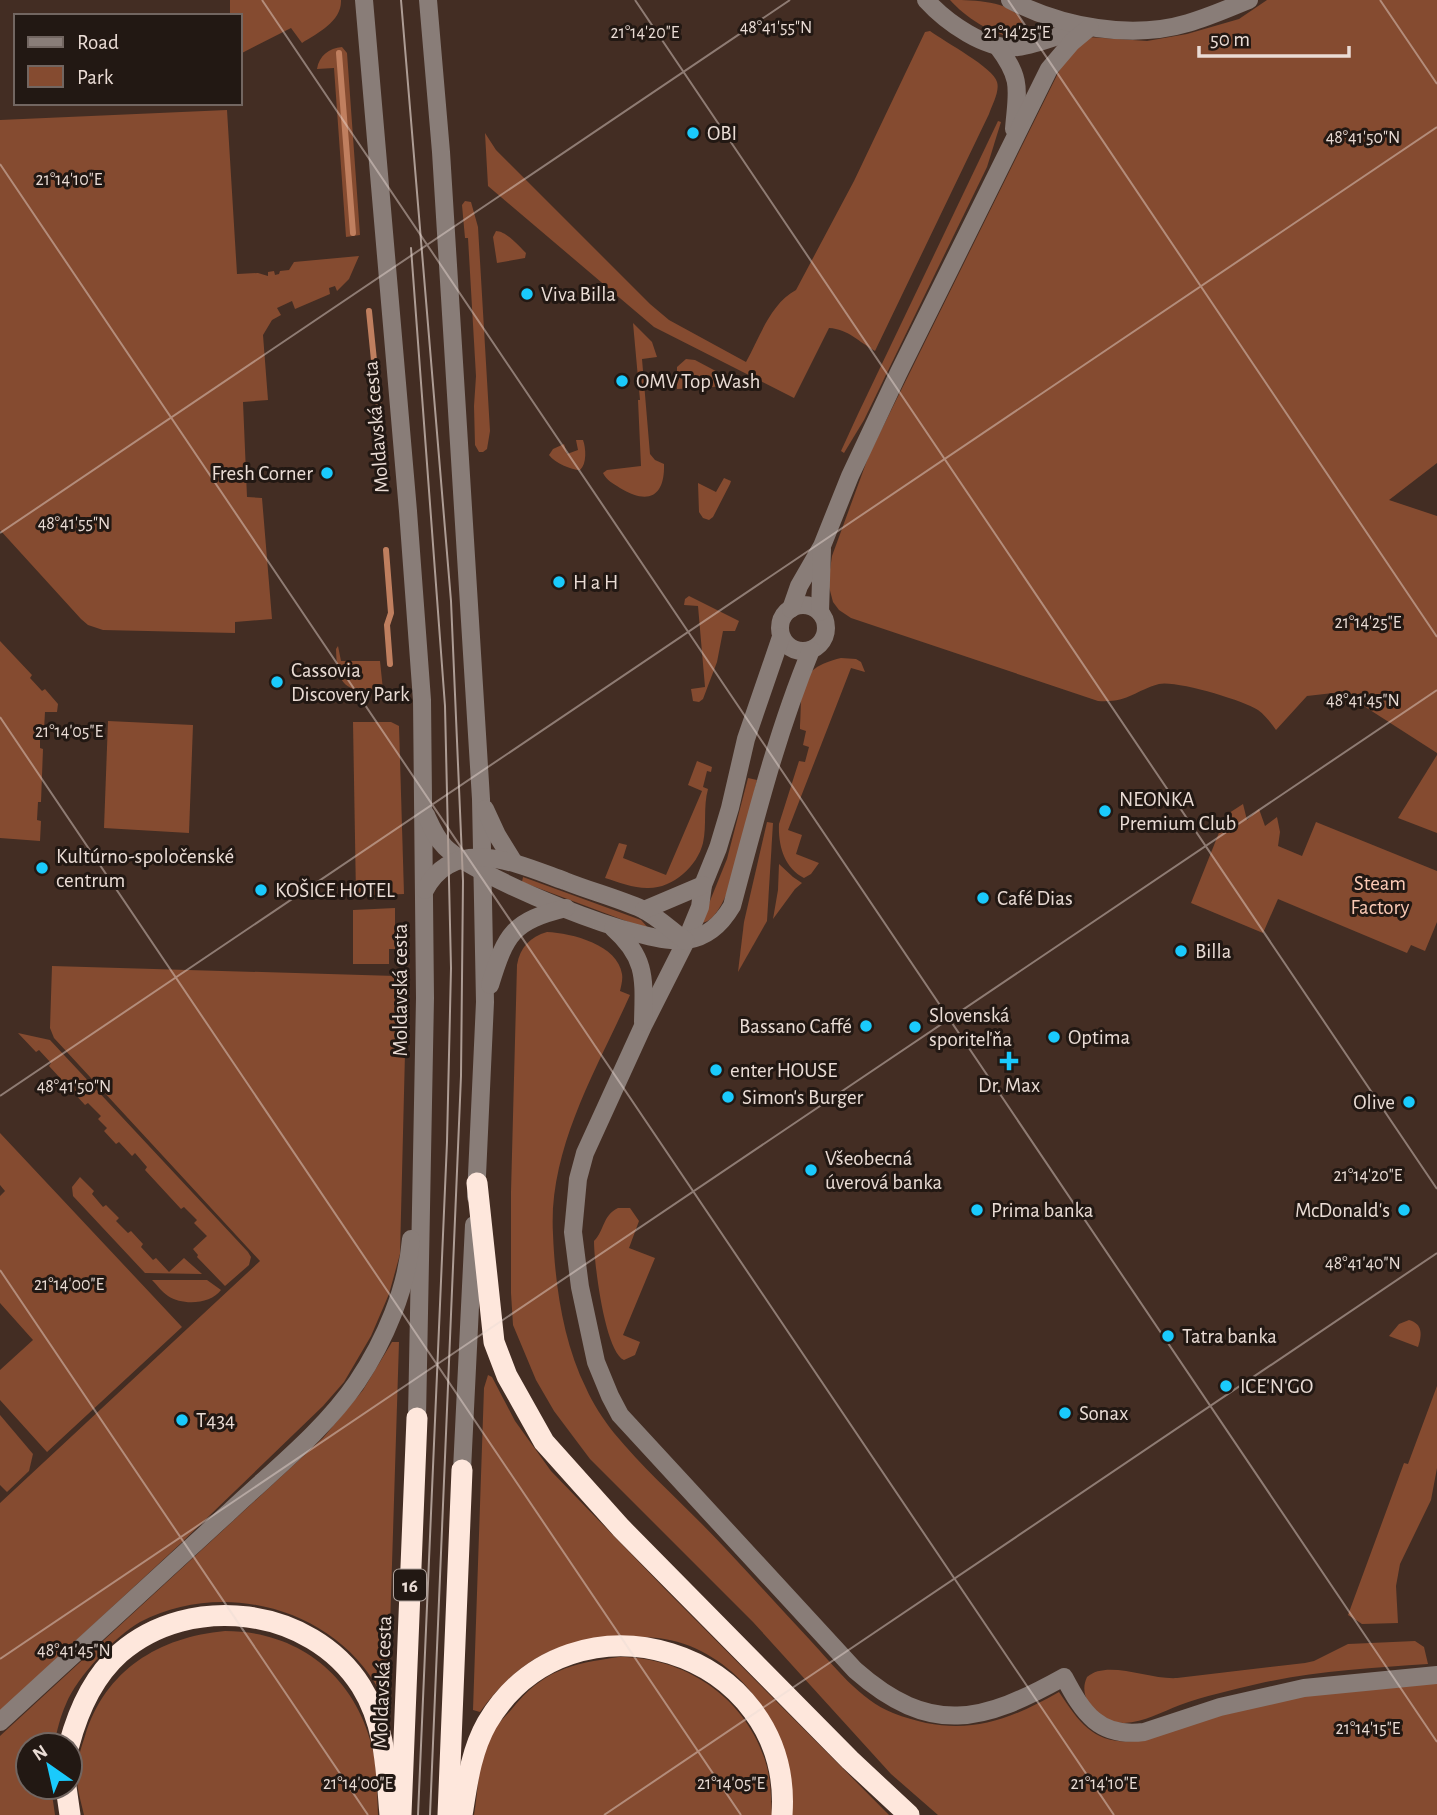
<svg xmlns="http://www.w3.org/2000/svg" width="1437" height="1815" font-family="'Alegreya Sans',sans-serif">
	<rect width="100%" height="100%" fill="#432d23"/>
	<g fill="#854b30">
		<path d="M230,0H341C342,21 318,33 302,43L291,28L240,54V16H230Z"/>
		<path d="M950,0C971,0 1022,0 1023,28L1013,37C992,35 964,16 950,0Z"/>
		<path d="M1267,0H1437V463L1389,500L1437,516V753L1342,692L1307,696L1276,730C1271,723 1265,715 1258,710C1243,700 1175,680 1159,684C1134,691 1128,703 1098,701L851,618L839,610L833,602L828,583L832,556L869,455L1064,61L1088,37L1147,41L1187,34L1239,19Z"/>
		<path d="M930,31C945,42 994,68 997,82C1000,91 992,105 989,114L875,351C859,342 848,329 829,328L794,398L654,327L488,186L485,133L496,150L650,304L669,320L746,362C760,337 770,304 796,290L854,181L925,32Z"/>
		<path d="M342,47L347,53L360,235L346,237L334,68L317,69C319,56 329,48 342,47Z"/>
		<path d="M227,110L237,274L258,273L268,276V272L274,271L275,275L279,274L280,271L289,270L294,262L359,256L349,279L337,291L335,286L329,288L330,294L295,309L292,301L277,308L281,315L272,320L263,335L268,400L243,402L247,497L262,498L272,619L235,622V633L103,630L88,625L81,619L0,530V120Z"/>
		<path d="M998,121L1001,122L987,167L864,420L844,453L841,451L858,414Z"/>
		<path d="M465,201L471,202L478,227L490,431L487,449L483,452H479L475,445L474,406L476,376L468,238H465L462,205Z"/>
		<path d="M496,231C506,231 519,246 526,253L525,258L497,263L493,237Z"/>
		<path d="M633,323L652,342L657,357L642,359L650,454L655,460L664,464C665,497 648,505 620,488C613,483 607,481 603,473L607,470L641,466L638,400H640Z"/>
		<path d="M686,359L695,360L727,377L731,380L729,386L677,389V367Z"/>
		<path d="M576,440H583C586,448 587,464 580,470C571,470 555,463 549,455L553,449L564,444L567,454L578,450Z"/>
		<path d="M724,478L731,481L730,484L713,517L709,520L703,518L699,512L698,483L716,492Z"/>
		<path d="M689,596L739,621L735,631H723L717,662L703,699L699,702L693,701L691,689L705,687L698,606L684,605L685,599Z"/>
		<path d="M0,641L32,675L30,678L42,691L45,689L58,704L57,712H45L44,730H40V748L43,749L41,802H38L37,820L41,821L40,841L0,838Z"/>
		<path d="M338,646L341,661H380L383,690C346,693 337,687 336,649Z"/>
		<path d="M841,658L856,659L861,662L865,672L851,668L788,830L802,835L796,854L819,863L811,874L804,878C784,868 778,845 779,824L799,761L805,762L809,747L803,745L806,731L800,729C803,691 794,669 841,658Z"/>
		<path d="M108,721L193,725L189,833L104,828Z"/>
		<path d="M353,722H391L399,726L404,894L356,896Z"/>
		<path d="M1437,755V833L1398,818Z"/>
		<path d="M697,761L712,767L711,772L707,771L703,787L708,789C703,807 707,825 703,843C697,867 672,889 647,888C633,888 618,882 605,878L619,843L627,845L623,858L666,875L702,791L688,785Z"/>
		<path d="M748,778L757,780C750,807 732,922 701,923L727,859Z"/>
		<path d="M1243,804L1247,820L1259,809L1265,826L1277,817L1280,832L1278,846L1302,856L1316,822L1437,871V922L1425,951L1411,945L1407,953L1278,899L1263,933L1191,903L1226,815Z"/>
		<path d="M767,822L773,823L767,921L738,972L744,922Z"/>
		<path d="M779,864L793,877L802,883L795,889L773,919L778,890Z"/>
		<path d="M523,877L641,920L650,930L522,882Z"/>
		<path d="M395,908V949H389V964H353V910Z"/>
		<path d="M547,932C572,933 618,945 622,974C623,980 621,986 620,991L630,995C597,1069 548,1149 553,1234C555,1284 563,1342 586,1388C593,1404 603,1419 614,1433C647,1473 688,1508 724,1547C753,1578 781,1609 810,1640C834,1666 860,1700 893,1713C958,1738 1001,1725 1059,1692C1082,1727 1097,1747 1143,1740L1220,1714L1309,1695L1437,1683V1815H938L891,1774L753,1622L590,1459L554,1411L536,1380L513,1325L511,1293V1192L517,965C520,947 530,937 547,932Z"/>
		<path d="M52,966L396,976V998L402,999L406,1013L400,1254L389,1294L371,1336L344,1382L323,1406L179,1545L0,1711V1503L260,1261L54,1038L50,1028Z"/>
		<path d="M18,1033L50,1040L248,1252L251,1257L249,1265L225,1286L197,1257L198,1255L193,1249L207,1236L194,1223L197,1220L184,1207L181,1209L145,1170L147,1167L135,1153L132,1156L119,1142L116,1144L104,1131L107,1128L98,1119L101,1116L88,1103L85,1105L49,1066L51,1063L39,1050L36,1052Z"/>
		<path d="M0,1133L182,1327L47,1452L0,1400V1370L33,1340L0,1303V1196L5,1191L0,1185Z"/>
		<path d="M80,1177L94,1191L92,1194L103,1207L106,1205L119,1218L116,1221L128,1233L131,1231L143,1244L141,1247L153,1260L156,1258L169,1272L184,1258L202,1274L145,1273L73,1196L72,1187Z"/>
		<path d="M618,1208H630L639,1221L629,1248L655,1258L623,1335L640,1342L635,1355L624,1360C605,1352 594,1263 594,1241C605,1230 602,1216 618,1208Z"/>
		<path d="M152,1280H207L221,1290C211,1304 183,1306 168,1296C162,1292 157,1285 152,1280Z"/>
		<path d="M1409,1320C1423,1324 1422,1335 1418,1347L1389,1336L1399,1324Z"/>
		<path d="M392,1342H399L388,1691L384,1695L380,1692C336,1609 224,1578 140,1622C115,1636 77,1677 66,1704C60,1717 57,1731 54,1745H28V1787H51L55,1815H0V1736L323,1438L363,1390Z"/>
		<path d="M488,1375L492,1377L515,1421L551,1471L663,1587L889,1815H791C796,1746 756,1673 690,1646C659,1634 627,1636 595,1641C579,1644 563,1645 548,1652C520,1665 498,1687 480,1712L473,1710L484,1388Z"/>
		<path d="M1437,1386V1468L1431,1500L1400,1564L1396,1586L1398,1623L1362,1624L1348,1615L1404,1463L1408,1464Z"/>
		<path d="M0,1415L33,1454L29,1471L7,1492L0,1485Z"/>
		<path d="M225,1631C302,1631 359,1680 374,1755C377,1775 377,1795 378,1815H84C81,1801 76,1787 77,1773C77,1760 81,1748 85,1736C105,1670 159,1637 225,1631Z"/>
		<path d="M1415,1641L1424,1647L1428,1664C1371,1668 1313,1671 1257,1684C1232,1690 1204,1696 1180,1705C1161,1712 1145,1722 1124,1723C1101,1723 1076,1700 1087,1677C1107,1659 1150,1680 1177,1678L1305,1663L1314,1661L1348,1644Z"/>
		<path d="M619,1657C687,1657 749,1700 767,1767C771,1782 771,1799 772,1815H474C478,1792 478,1767 486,1745C491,1731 501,1721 511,1710C543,1670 570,1664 619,1657Z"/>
	</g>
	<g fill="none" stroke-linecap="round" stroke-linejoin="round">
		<g stroke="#c07f5f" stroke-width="6">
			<path d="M339,53L353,233"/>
			<path d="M369,311L386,479"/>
			<path d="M386,550L391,613L387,625L390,664"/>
		</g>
		<g stroke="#897d78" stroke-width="18">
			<path d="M364,0L408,511L422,700L425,998L417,1418"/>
			<path d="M428,0L441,152L481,799L485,1002L476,1197"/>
			<path d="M926,0C946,22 986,51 1017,47C1040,44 1063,33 1086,27"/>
			<path d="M1010,0C1062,27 1131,40 1188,23C1209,17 1229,8 1249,0"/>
			<path d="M998,47C1023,80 1017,91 1014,129"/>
			<circle cx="803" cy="628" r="23"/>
			<path d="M791,609L799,586L822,546L850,476L898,374L1049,69L1072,42L1090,27"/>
			<path d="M820,612L822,549"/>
			<path d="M781,637L746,739L730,808L718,848L703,885L700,907L686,941L643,1026L585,1153L578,1179L573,1232L580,1287L596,1362L610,1396L620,1415L855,1670C931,1737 983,1722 1064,1677C1083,1713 1099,1738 1144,1732L1220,1707L1304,1688L1437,1675"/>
			<path d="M485,809L497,835L513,861"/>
			<path d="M426,815C431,826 436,838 445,847C475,877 646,948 687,940C708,937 722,923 732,906C755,820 777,732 811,650"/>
			<path d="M425,890C455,833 520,865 565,881C590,891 617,898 642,909C658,917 672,931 686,941"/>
			<path d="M644,910L703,885"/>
			<path d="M613,928C647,958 644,979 643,1022"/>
			<path d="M490,985C506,933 513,921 566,908"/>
			<path d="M462,1470L474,1225"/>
			<path d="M0,1722C76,1653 151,1583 227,1514C271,1472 323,1432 357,1382C385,1340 407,1289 411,1239"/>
		</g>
		<g stroke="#fee7dc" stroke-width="21">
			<path d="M477,1183L494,1342L507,1376L544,1442L621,1528L850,1760L909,1815"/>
			<path d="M69,1745C78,1711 93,1677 120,1653C190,1592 311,1607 361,1686C386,1726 386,1770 390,1815"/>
			<path d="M66,1787L70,1815"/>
			<path d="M401,1814L417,1418"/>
			<path d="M448,1815L462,1470"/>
			<path d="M462,1815C467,1784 471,1751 487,1723C571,1581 794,1649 782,1815"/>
		</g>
		<g stroke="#ad9c94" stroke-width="2">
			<path d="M401,0L451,601L463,881L461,1076L430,1815"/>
			<path d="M411,248L445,706L451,968L447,1142L418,1815"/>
		</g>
	</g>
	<path fill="none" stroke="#eadcd5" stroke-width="2" stroke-opacity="0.45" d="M262,0L1437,1742M635,0L1437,1189M1008,0L1437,637M1380,0L1437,84M0,164L1114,1815M0,533L790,0M0,717L741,1815M0,1096L1437,127M0,1270L368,1815M0,1659L1437,690M604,1815L1437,1253"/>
	<g fill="#1acafc" stroke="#221813" stroke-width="2.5">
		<circle cx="693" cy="133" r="7"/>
		<circle cx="527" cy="294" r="7"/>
		<circle cx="622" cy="381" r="7"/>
		<circle cx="327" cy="473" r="7"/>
		<circle cx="559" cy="582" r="7"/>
		<circle cx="277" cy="682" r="7"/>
		<circle cx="1105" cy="811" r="7"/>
		<circle cx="42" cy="868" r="7"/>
		<circle cx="261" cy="890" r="7"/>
		<circle cx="983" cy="898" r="7"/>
		<circle cx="1181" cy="951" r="7"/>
		<circle cx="866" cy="1026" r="7"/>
		<circle cx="915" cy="1027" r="7"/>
		<circle cx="1054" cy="1037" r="7"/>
		<path d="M1005.5 1050.5h7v7h7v7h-7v7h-7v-7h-7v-7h7z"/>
		<circle cx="716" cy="1070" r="7"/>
		<circle cx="728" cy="1097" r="7"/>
		<circle cx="1409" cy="1102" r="7"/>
		<circle cx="811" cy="1170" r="7"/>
		<circle cx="977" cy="1210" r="7"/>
		<circle cx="1404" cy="1210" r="7"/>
		<circle cx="1168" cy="1336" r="7"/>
		<circle cx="1226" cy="1386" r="7"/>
		<circle cx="1065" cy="1413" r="7"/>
		<circle cx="182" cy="1420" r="7"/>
	</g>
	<g text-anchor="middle" stroke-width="6" stroke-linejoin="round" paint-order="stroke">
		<rect fill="#221813" stroke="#aea19b" stroke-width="2" x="394" y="1569.5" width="32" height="31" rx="5"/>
		<g font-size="19" font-weight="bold" fill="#eadcd5">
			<text x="410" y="1592">16</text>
		</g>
		<g font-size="21" fill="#eadcd5" stroke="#221813" text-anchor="start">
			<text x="707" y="140">OBI</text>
			<text x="541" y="301">Viva Billa</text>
			<text x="636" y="388">OMV Top Wash</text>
			<text x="313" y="480" text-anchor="end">Fresh Corner</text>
			<text x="573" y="589">H a H</text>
			<text x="291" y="677">Cassovia<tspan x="291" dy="24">Discovery Park</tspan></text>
			<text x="1119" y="806">NEONKA<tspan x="1119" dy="24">Premium Club</tspan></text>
			<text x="56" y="863">Kultúrno-spoločenské<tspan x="56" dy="24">centrum</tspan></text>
			<text x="275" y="897">KOŠICE HOTEL</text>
			<text x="997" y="905">Café Dias</text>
			<text x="1195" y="958">Billa</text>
			<text x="929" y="1022">Slovenská<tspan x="929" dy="24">sporiteľňa</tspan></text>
			<text x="852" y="1033" text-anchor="end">Bassano Caffé</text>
			<text x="1068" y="1044">Optima</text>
			<text x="730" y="1077">enter HOUSE</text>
			<text x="1009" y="1092" text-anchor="middle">Dr. Max</text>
			<text x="742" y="1104">Simon's Burger</text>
			<text x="1395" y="1109" text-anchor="end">Olive</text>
			<text x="825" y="1165">Všeobecná<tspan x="825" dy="24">úverová banka</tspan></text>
			<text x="991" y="1217">Prima banka</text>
			<text x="1390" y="1217" text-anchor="end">McDonald's</text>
			<text x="1182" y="1343">Tatra banka</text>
			<text x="1240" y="1393">ICE'N'GO</text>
			<text x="1079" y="1420">Sonax</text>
			<text x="196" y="1427">T434</text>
		</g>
		<g font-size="21" fill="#eadcd5" stroke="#221813">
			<text transform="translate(376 427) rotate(-95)" y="7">Moldavská cesta</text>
			<text transform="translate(400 990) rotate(-90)" y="7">Moldavská cesta</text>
			<text transform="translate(382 1682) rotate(-88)" y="7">Moldavská cesta</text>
		</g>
		<g font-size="21" fill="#fbcab5" stroke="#221813">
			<text x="1380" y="890">Steam<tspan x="1380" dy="24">Factory</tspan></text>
		</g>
	</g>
	<g font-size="18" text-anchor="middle" fill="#eadcd5" stroke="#221813" stroke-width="6" stroke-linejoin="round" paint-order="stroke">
		<text x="776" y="33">48°41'55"N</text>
		<text x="645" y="38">21°14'20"E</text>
		<text x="1017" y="38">21°14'25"E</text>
		<text x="1363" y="143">48°41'50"N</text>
		<text x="69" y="185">21°14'10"E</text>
		<text x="74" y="529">48°41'55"N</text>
		<text x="1368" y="628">21°14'25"E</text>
		<text x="1363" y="706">48°41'45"N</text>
		<text x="69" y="737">21°14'05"E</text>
		<text x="74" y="1092">48°41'50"N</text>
		<text x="1368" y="1181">21°14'20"E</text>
		<text x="1363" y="1269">48°41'40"N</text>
		<text x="69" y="1290">21°14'00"E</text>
		<text x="74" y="1656">48°41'45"N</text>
		<text x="1368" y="1734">21°14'15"E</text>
		<text x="358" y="1789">21°14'00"E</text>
		<text x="731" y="1789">21°14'05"E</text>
		<text x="1104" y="1789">21°14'10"E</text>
	</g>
	<rect x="14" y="14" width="228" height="91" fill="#221813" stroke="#726661" stroke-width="2"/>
	<rect x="28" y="37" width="35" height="10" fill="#897d78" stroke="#726661" stroke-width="2"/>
	<text x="77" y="49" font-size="21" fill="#eadcd5">Road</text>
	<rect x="28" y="66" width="35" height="21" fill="#854b30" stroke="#726661" stroke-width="2"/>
	<text x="77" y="84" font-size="21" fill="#eadcd5">Park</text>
	<g transform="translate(49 1766) rotate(326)"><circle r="33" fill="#221813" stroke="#726661" stroke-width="2"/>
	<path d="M0-5L12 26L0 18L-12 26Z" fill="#1acafc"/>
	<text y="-10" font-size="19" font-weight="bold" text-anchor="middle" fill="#eadcd5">N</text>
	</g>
	<path d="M1199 46v10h150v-10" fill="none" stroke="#eadcd5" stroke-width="3.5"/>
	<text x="1210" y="46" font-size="21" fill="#eadcd5" stroke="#221813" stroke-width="5" paint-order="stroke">50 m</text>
</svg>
